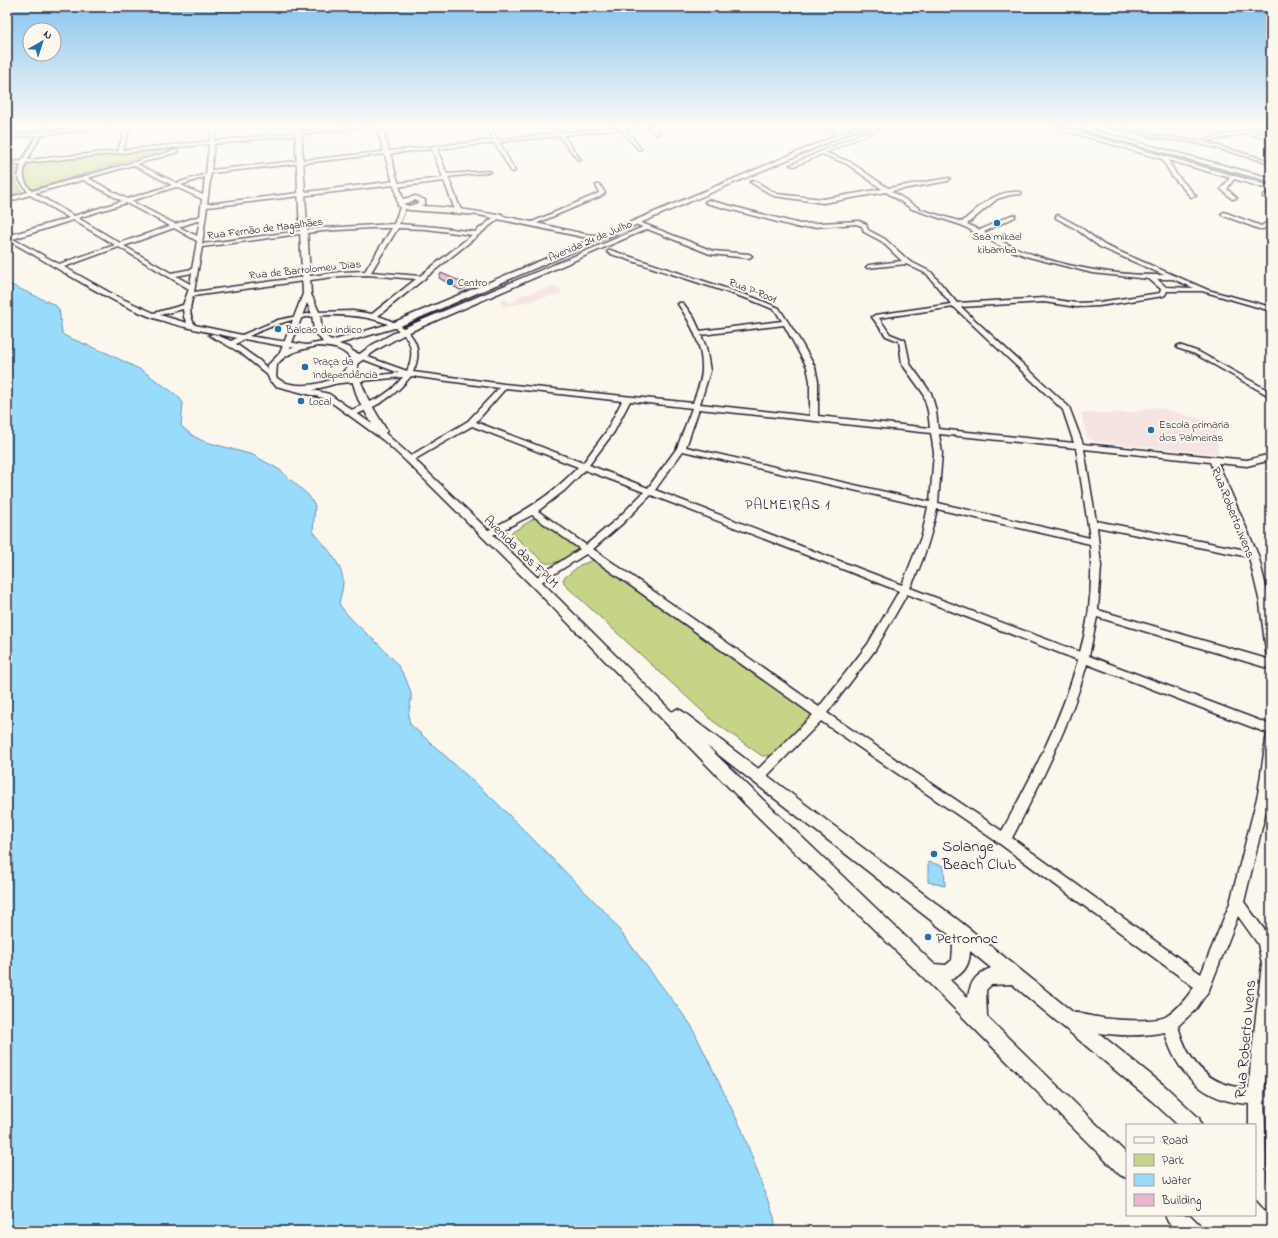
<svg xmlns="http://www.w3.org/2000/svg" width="1278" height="1238" font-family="'Indie Flower',sans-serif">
	<rect width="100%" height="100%" fill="#fbf7ec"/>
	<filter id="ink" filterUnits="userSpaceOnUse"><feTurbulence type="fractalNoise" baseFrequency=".025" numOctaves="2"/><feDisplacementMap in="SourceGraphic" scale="8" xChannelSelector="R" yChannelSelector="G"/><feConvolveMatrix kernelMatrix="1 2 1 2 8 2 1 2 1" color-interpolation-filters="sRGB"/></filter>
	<g filter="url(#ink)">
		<g fill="#f6e4e3">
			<path d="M555,286L563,293L504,307L499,301L507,299L509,303L518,300L516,297Z"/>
			<path d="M1156,407L1216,423L1218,454L1097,442L1087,438L1081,413H1130Z"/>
		</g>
		<g fill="#c6d488" stroke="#747b62">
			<path d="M157,149L163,150L32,189L26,188L21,177L23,166L30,163Z"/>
			<path d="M20,163L14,179L23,193L7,198V165Z"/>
			<path d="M535,518L543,521L579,547C572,556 556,565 545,563L511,533Z"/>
			<path d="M594,560L812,711V721L777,755L762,756L713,721L565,585L563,579L580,565Z"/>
		</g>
		<g fill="#99dbfb" stroke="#6991ae">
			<path d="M1060,126H1070L1271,182V187Z"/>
			<path d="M7,283L55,305L59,309L62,333L65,336L109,354L143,371L178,396L183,403L181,426L193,436L203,441L253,455L280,470L308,495L315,506L313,531C324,545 343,564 343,582C343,590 340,597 339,604C358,632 389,646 405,677C407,682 410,689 411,694C412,706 406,712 410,724L497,803L608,915L691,1025L742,1130L774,1217L776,1231H7Z"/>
			<path d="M928,862L944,866L945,886L928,882Z"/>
		</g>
		<path fill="#ecb6ce" stroke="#22223b" d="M441,273L471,286L460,290L439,278Z"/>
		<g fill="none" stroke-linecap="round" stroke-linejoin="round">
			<defs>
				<g id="minor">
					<path d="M43,126H47L43,132L101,126H119L41,135L27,160L118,151L126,126H130L123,150L210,141L212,126H216L214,141L356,126H373L214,144L211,170L494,140L486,126H490L498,140L557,133L552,126H556L561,133L618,126H641L625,129L641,149L639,150L620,129L563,135L581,160L579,161L559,136L499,142L515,171L513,172L511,171L495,143L437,149L447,174L489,171L491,172L448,177L461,210L458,212L455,210L444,181L396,187L394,185L207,207L202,244L322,228L394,224L400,207L403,205L406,207L399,224L436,227L475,232L498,214H502V216L378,316C406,325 427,341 413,372L504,384L693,403C696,393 702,381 702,370C703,346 691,323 678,304L679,303H683L694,318L700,331L782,321L775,310L751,300L608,253L607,252L610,250L755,298L779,308L799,339L815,367L818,381V416L930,428L928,411L923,393L902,364L899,341L886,336L872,317L875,315L951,304L927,274L906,264L867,268L866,267L869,265L902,261L881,241L864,232L862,226L856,224L800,228L706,203L705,202L708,200L800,224L859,221L866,224L868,230L885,239L909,261L931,272L957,303L1044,298L1076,303L1099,302L1160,293L1161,289L1149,279L1092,273L1029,257L1004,248L961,225L912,209L886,192L823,203L774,196L750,182L755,181L777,194L823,199L882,189L847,164L822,154L824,152L850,162L888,188L950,178L948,181L891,191L922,210L962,222C979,207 996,189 1021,192V194L1010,195L997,199L967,224L980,230L1011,215H1015V217L984,232C1037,263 1103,276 1164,275L1100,247L1076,229L1056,218V216L1058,215L1080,227L1104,245L1208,290L1271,307V311L1202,291H1167L1165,295L1163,296L1099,306L1076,307L1044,302L961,307L1069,407L1083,444L1247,460L1271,454V460L1247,466L1218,463L1258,555L1270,603L1271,669L1097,617L1089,656L1271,725L1270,794L1244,902L1269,936L1271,942V1009L1264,1096L1267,1188L1265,1194L1259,1196L1255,1195V1125H1249V1104C1205,1102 1175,1073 1165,1032C1135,1038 1095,1036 1067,1024L1065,1019L1067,1014C1076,1010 1087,1016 1097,1017C1109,1020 1158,1023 1167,1016C1178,1009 1187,997 1194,987L1000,844L821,721L761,782L757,783L753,782L751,778L753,774L813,715L586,554L538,584H532L530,582L532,580L580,549L532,515L489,537L486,538L481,535L483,533C521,513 548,499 578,467L472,426L412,461L409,462L405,459L468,421L499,388L411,376C394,397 379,405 355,415H349V411L381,397L392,389L403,377L331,384L327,382L331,380L399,373L349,354L348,353L351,351L407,371C431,318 349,312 316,316C292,318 271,326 249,336C258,338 307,344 309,346L308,347H288L244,339L236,344L260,361L274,375L270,377L241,353L209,335L214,334L231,341L237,338C208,332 179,327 151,317C99,297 55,265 7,240V236L69,218L30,195L7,202V198L28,192L18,178L21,164L7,165V163L22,161L37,135L7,138V136L38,132ZM209,144L206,174L177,183L137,164L178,152L176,150L32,191C23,182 22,175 26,163ZM432,149L443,178L398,183L396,181L207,204L211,173ZM133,165L172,185L127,199L88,178ZM205,177L203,195L181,185ZM83,180L122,201L74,216L35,193ZM176,187L202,199L200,216L175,224L131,201ZM126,203L170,226L120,243L78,218ZM73,220L115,245L59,264L13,239ZM200,220L197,236L179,227ZM174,228L197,241L192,269L171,273L124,246ZM371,228H392L365,271L340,272L194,292L202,247L322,231ZM398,228L426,229L472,235L420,276L371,272ZM119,247L189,289L183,305L154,313L116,296L64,267ZM192,273L190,284L176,276ZM367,275L416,279L372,314L353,311L317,312L278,320L242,335L195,325C189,315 189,308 193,296L340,276ZM1157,279H1173L1194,288L1166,287ZM954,307L1063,410L1074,443L938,429L936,411L931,393L910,364L905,340L890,334L879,318ZM183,309L184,317L187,323L160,315ZM784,325L807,367L810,381V416L700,404L710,371L706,347L701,335ZM506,388L622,401L606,432L583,463L476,422ZM630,401L692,408L677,448L648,488L589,465L614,432ZM699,409L931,433L934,453L930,502L686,447ZM939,434L1076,448L1090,538L938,503L942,453ZM1084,449L1210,462L1246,550L1096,521ZM683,451L928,507L922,535L902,585L655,490ZM585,470L644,492L617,519L586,545L538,511L565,490ZM651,495L899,591L868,644L819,707L593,549L623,523ZM937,509L1090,544C1093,580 1090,618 1080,652L910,588C923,563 931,536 937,509ZM1097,527L1249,557L1260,603L1267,659L1098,610L1101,566ZM907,594L1078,660C1061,721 1032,776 1002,831L827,713L875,650ZM1087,664L1267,733L1258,794L1230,903L1201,974L1012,838C1041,782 1070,725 1087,664ZM1238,916L1258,944L1262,964L1251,1060L1249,1088C1209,1087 1188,1063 1178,1026L1196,1009L1209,990Z"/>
					<path d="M648,126H653L660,133L656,134Z"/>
					<path d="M820,126H826L843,136L839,137Z"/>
					<path d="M1049,126H1057L1271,186V190L1234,179L1227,189L1237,198L1232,199L1221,189L1230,178L1168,160L1176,174L1196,196L1191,197L1172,176L1162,159Z"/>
					<path d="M1104,126H1114L1159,136L1198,141L1264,126H1271L1253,131L1271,137V140L1247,133L1204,142L1271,161V163L1197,143L1159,138Z"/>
					<path d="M1084,128L1271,178V182L1082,130Z"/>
					<path d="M596,185H600L605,193L601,196L535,224L530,223L597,194L599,193Z"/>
					<path d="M1265,194L1271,195V199L1263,197V195Z"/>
					<path d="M1224,212L1261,226L1271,220V224L1263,229H1259L1222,215L1221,214Z"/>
					<path d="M635,222H639L713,251L749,254L752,256L749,258L710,254L635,224Z"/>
					<path d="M1179,345L1199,352L1271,392V397L1195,354L1177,348V346Z"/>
				</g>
				<g id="tertiary">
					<path d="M295,126H301L311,294L320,314L322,331L331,341L392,323L592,239L479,215L409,210L398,206L395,189L376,126H382L403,199L416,196L425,200V204L421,206C478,208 530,222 585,234C590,235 595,235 600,235L859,126H866L398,327L339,344L350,348L357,356L372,345L401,329L643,227H647V229L407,333L378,349L357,364L361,382L368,399L387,431L385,433L412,457L539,579L672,712L677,709L682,711L962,923L1166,1087L1199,1118L1201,1125H1178L1152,1101L1012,984L991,985L986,990L987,1017L1127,1154V1178L1120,1175L924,978L745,804L531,585L406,461L383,440L335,405L323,398L276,386L270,381L267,374L268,365L280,353L303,294ZM416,200L419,203L409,206L403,204ZM307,303L312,314L314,331L323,342L290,348ZM318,346C330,347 342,347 350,358C349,361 348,364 347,367C336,385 291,392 276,377L277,365C286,352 303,349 318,346ZM350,374L358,399L372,424L329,394L313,390L338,383ZM706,745L951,936L953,948L952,960L946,965L934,964ZM970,951L991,968C976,974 970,982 968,998L950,980C963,975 970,965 970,951Z"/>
					<path d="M879,126H886L795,166L790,165Z"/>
					<path d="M1255,1174L1262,1177L1271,1187V1211L1264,1208L1255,1198Z"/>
					<path d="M1165,1215H1190L1199,1224L1202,1231H1177L1168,1222Z"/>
				</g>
			</defs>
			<use href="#minor" stroke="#22223b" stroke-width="3"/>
			<use href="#tertiary" stroke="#22223b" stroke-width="3"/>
			<use href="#minor" fill="#fbf7ec" fill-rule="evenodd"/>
			<use href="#tertiary" fill="#fbf7ec" fill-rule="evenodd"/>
		</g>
	</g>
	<linearGradient id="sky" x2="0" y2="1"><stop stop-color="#88c4f0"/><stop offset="0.42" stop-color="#fdfbf6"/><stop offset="1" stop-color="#fdfbf6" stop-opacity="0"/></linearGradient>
	<rect width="1278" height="300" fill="url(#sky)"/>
	<g fill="#1f6fb2" stroke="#fbf7ec" stroke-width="1.5">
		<circle cx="997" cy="223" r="4"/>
		<circle cx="450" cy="282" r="4"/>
		<circle cx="278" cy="329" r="4"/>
		<circle cx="305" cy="367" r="4"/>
		<circle cx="301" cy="401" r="4"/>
		<circle cx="1151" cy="430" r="4"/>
		<circle cx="934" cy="854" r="4"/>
		<circle cx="928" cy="937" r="4"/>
	</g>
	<g text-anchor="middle" stroke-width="4" stroke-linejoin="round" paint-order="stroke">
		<g font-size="11" fill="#22223b" stroke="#fbf7ec">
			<text transform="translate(265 228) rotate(-7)" y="4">Rua Fernão de Magalhães</text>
			<text transform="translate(590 240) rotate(-23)" y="4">Avenida 24 de Julho</text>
			<text transform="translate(305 269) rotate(-6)" y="4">Rua de Bartolomeu Dias</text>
			<text transform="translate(753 290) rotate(21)" y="4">Rua P-R001</text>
		</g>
		<g font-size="11" fill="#22223b" stroke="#fbf7ec" text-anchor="start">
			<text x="997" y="240" text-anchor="middle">Ssa mikael<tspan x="997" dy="13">kibamba</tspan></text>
			<text x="458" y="286">Centro</text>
			<text x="286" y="333">Balcao do Indico</text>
			<text x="313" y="365">Praça da<tspan x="313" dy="13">Independência</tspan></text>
			<text x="309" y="405">Local</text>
			<text x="1159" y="428">Escola primaria<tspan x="1159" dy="13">dos Palmeiras</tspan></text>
		</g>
		<g font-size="13" fill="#22223b" stroke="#fbf7ec">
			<text transform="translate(1234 512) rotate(68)" y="5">Rua Roberto Ivens</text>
			<text transform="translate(522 551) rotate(44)" y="5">Avenida das FPLM</text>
		</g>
		<g font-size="14" letter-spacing="1" fill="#22223b" stroke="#fbf7ec">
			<text x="788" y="509">PALMEIRAS 1</text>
		</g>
		<g font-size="16" fill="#22223b" stroke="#fbf7ec" text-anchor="start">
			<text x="942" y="851">Solange<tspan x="942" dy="18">Beach Club</tspan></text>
			<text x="936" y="943">Petromoc</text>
		</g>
		<g font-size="16" fill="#22223b" stroke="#fbf7ec">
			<text transform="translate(1244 1039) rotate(-85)" y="6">Rua Roberto Ivens</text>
		</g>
	</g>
	<rect width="1278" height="1238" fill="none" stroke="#fbf7ec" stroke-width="24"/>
	<rect x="12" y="12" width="1254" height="1214" fill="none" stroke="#22223b" stroke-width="1.5" filter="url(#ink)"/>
	<rect x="1126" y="1124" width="130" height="92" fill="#fbf7ec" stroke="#a4a2a5"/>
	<rect x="1134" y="1137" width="20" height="6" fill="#fbf7ec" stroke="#a4a2a5"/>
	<text x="1162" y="1144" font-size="12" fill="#22223b">Road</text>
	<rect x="1134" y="1154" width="20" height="12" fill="#c6d488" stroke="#a4a2a5"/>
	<text x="1162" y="1164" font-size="12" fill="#22223b">Park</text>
	<rect x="1134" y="1174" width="20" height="12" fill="#99dbfb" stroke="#a4a2a5"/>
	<text x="1162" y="1184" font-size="12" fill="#22223b">Water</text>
	<rect x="1134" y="1194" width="20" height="12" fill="#ecb6ce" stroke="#a4a2a5"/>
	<text x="1162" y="1204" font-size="12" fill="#22223b">Building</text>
	<g transform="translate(42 42) rotate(39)"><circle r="19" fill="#fbf7ec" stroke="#a4a2a5"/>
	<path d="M0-3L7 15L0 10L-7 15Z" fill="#1f6fb2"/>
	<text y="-6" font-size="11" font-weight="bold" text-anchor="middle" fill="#22223b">N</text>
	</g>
</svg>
